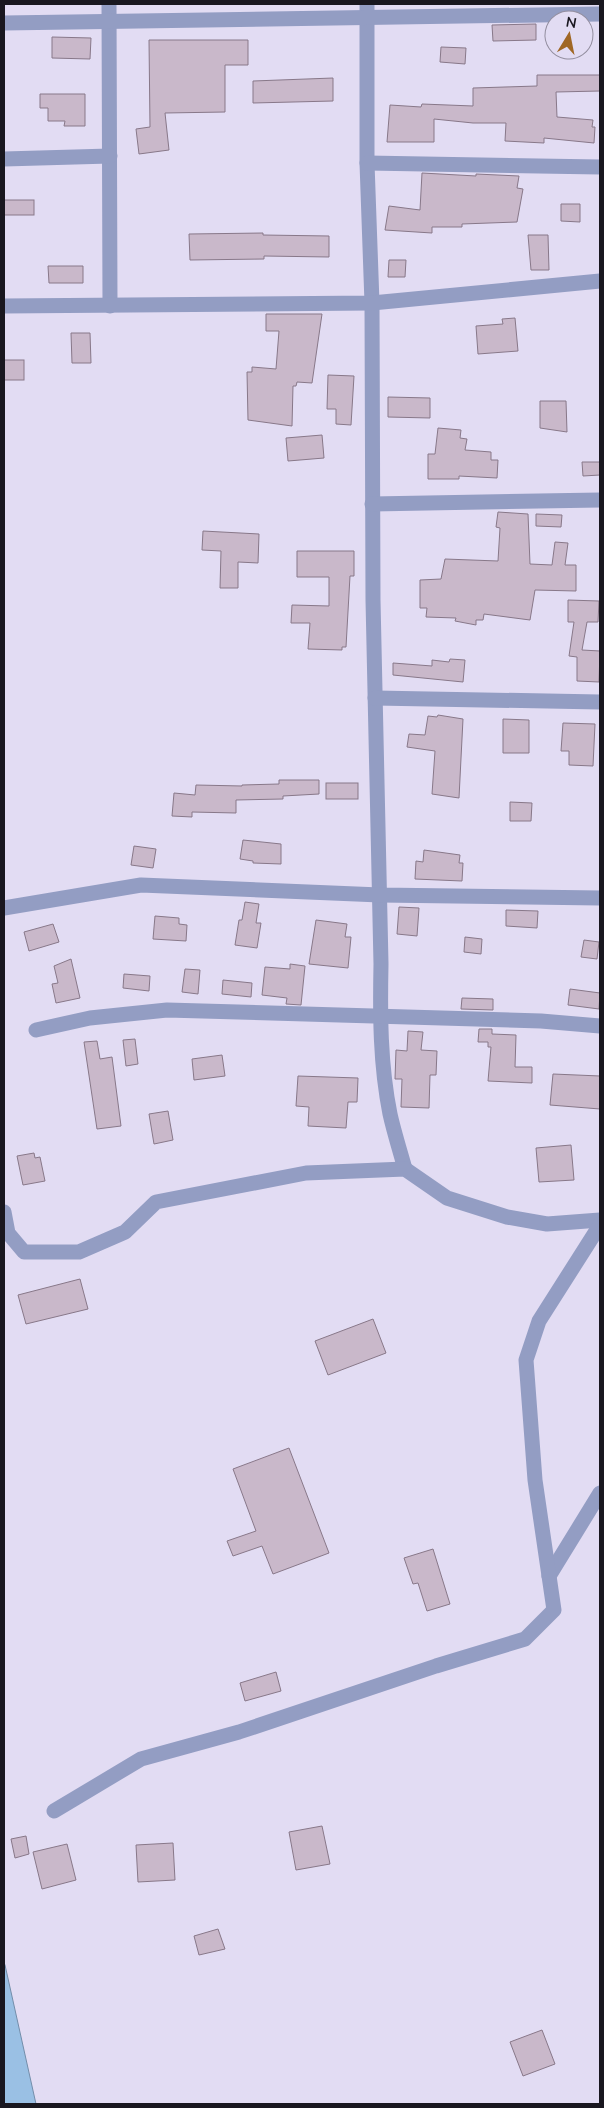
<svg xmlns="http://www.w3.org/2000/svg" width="604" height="2108" font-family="Mulish,sans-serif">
	<rect width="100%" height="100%" fill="#e2dcf3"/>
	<path fill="#9ac0e4" stroke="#738da9" d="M4,1963L5,1965L36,2104H4Z"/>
	<g fill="#c9b8ca" stroke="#887889">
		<path d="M536,24V40L493,41L492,25Z"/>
		<path d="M52,37L91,38L90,59L52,58Z"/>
		<path d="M149,40H248V65H225V112L165,113L169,150L139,154L136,129L150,127Z"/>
		<path d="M441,47L466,48L465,64L440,62Z"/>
		<path d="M537,75H600V91L556,92L557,117L593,120L592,127H595L594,143L544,138V143L505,141L506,123H473L434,119V142H387L390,105L421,107L422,104L473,106V88L537,86Z"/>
		<path d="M333,78V101L253,103V81Z"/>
		<path d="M40,94H85V126H64L65,121H48V108H40Z"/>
		<path d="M422,173L476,176V174L519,176L517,188L523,189L517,222L462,224V227H432V233L385,230L389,206L420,210Z"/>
		<rect x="4" y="200" width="30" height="15"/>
		<path d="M561,204H580V222L561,221Z"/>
		<path d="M263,233V235L329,236V257L264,256V259L190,260L189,234Z"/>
		<path d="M528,235H548L549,270H531Z"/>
		<path d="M389,260H406L405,277H388Z"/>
		<path d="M48,266H83V283H49Z"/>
		<path d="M266,314H322L312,383L297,382L296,386H293L292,426L248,420L247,372H252V367L276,369L279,331H266Z"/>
		<path d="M515,318L518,351L478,354L476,326L503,324L502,319Z"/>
		<path d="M71,333H90L91,363H72Z"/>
		<rect x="4" y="360" width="20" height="20"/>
		<path d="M328,375L354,376L351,425L336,424V409H327Z"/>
		<path d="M388,397L430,398V418L388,417Z"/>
		<path d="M540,401H566L567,432L540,428Z"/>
		<path d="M438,428L461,430L460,438L467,439L465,450L491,452V460H498L497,478L459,476V479H428V454H435Z"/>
		<path d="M322,435L324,458L288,461L286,438Z"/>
		<path d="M582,462H600V475L583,476Z"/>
		<path d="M498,512L528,514L530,564L552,565L555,542L568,543L565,565H576V591L535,590L530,620L484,614L483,620H476V625L455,621L456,618L426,617L427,608H420V580L441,579L445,559L498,561L500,528L496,527Z"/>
		<path d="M536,514L562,515L561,527L536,526Z"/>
		<path d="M203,531L259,534L258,563L238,562V588H220L221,551L202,550Z"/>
		<path d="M297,551H354V576H350L346,647H342V650L308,649L310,623H291L292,605L329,606V577H297Z"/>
		<path d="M568,600L599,601L598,622H587L582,650L600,651L599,682L577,681V657L569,656L574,622H568Z"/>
		<path d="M450,659L465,660L463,682L393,675V663L432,666V660L449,662Z"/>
		<path d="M438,715L463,719L459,798L432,794L435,751L407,747L409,734L425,735L428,716L437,717Z"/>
		<path d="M503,719L529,720V753H503Z"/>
		<path d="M563,723L595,724L593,766L569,765V751H561Z"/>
		<path d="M279,780H319V794L283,796V799L236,800V813L192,812V817L172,816L174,793L195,795L196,785L242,786V785L279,784Z"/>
		<rect x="326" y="783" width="32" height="16"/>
		<path d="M510,802L532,803L531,821H510Z"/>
		<path d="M243,840L281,844V864L253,863V861L240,859Z"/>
		<path d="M134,846L156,849L153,868L131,865Z"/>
		<path d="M424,850L460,855L459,863H463L462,881L415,879L416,861L423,862Z"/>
		<path d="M245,902L259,904L256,923H261L257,948L235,945L239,920H242Z"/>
		<path d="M399,907L419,908L417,936L397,934Z"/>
		<path d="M506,910L538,911L537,928L506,926Z"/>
		<path d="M155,916L179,918V924L187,925L186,941L153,939Z"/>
		<path d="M316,920L347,924L345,937H351L348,968L309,964Z"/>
		<path d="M53,924L59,942L29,951L24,932Z"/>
		<path d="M465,937L482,939L481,954L464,952Z"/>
		<path d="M584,940L599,942L597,959L581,957Z"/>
		<path d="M71,959L80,998L56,1003L52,984L58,983L54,966Z"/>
		<path d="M290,964L305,966L301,1005L286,1004L287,998L262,995L265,967L290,969Z"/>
		<path d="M185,969L200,970L198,994L182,992Z"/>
		<path d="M124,974L150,976L149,991L123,988Z"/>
		<path d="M223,980L252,983L251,997L222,994Z"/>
		<path d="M570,989L600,993L599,1009L568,1005Z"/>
		<path d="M462,998L493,999V1010L461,1009Z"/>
		<path d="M479,1029H492V1034L516,1035L515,1067H532V1083L488,1081L491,1047H488V1042H478Z"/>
		<path d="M408,1031L423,1032L421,1050L437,1051L436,1075H430L429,1108L401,1107L402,1079H395L396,1050L407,1051Z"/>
		<path d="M135,1039L138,1064L126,1066L123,1040Z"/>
		<path d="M97,1041L100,1059L112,1057L121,1126L97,1129L84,1042Z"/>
		<path d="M222,1055L225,1076L194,1080L192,1059Z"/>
		<path d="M553,1074L600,1076V1109L550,1105Z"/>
		<path d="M298,1076L358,1078L357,1102H348L346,1128L308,1126L309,1107L296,1106Z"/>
		<path d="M168,1111L173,1140L154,1144L149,1114Z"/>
		<path d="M571,1145L574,1180L539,1182L536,1148Z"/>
		<path d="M34,1153L35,1158L40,1157L45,1181L23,1185L17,1156Z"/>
		<path d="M80,1279L88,1309L26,1324L18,1295Z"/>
		<path d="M373,1319L386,1353L328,1375L315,1341Z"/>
		<path d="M289,1448L329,1553L273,1574L262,1546L233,1556L227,1541L256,1531L233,1469Z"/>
		<path d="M433,1549L450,1604L427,1611L418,1583L413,1584L404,1558Z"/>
		<path d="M276,1672L281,1691L245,1701L240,1683Z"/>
		<path d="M322,1826L330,1864L296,1870L289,1832Z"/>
		<path d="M26,1836L29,1854L15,1858L11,1839Z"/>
		<path d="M173,1843L175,1880L138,1882L136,1845Z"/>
		<path d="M67,1844L76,1880L42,1889L33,1852Z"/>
		<path d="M218,1929L225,1949L199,1955L194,1936Z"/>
		<path d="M542,2030L555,2064L523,2076L510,2042Z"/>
	</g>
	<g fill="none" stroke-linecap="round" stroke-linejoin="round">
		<g stroke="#939dc3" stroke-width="15">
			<path d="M109,4L110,306"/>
			<path d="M367,4V163L372,303L373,600L381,964C380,1014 380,1064 390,1114C394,1132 400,1151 405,1169"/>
			<path d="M4,23L600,14"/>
			<path d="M4,159L110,156"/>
			<path d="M367,163L600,167"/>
			<path d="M4,306L372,303L600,281"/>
			<path d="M372,504L600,500"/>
			<path d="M375,698L600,702"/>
			<path d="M4,908L141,885L380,895L600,898"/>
			<path d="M36,1030L90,1018L167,1010L541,1021L600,1026"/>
			<path d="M4,1212L8,1233L24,1252H79L125,1232L156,1202L306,1173L405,1169L447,1198L507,1217L547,1224L600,1220"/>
			<path d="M549,1576L600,1493"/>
			<path d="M54,1811L141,1759L239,1732L436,1666L525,1639L554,1610L535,1480L526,1360L539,1321L600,1225"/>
		</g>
	</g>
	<rect width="604" height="2108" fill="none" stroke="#19171f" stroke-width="10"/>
	<g transform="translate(569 35) rotate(10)"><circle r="24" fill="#e2dcf3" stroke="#928d9e"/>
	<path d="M0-4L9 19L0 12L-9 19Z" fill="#a06724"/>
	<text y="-8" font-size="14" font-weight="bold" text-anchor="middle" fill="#19171f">N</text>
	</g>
</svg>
